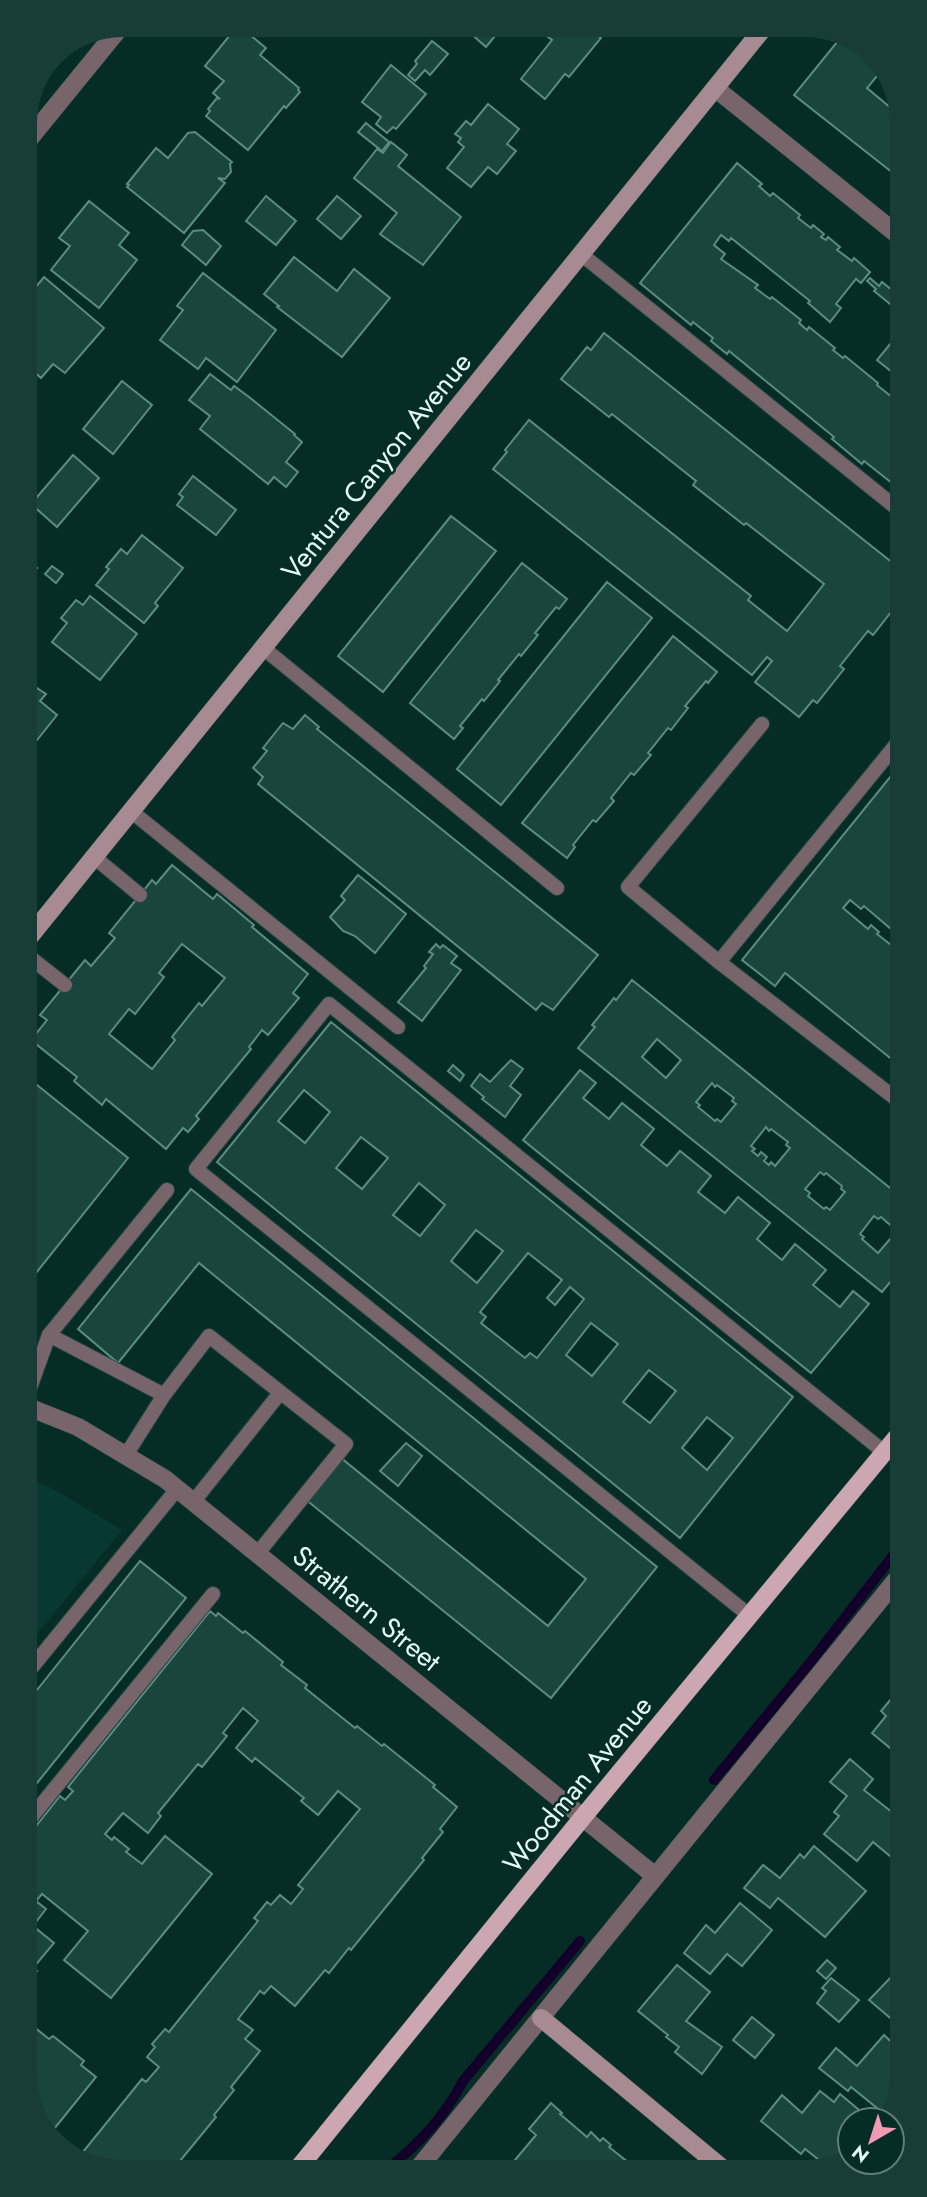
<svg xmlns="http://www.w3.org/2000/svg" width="927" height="2197" font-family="Jost,sans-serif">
	<rect width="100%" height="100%" fill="#052c25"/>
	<path fill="#083931" d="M28,1477L55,1490L122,1530L28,1645Z"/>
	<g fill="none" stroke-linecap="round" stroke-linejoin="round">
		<g stroke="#13002a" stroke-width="10">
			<path d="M714,1780L809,1664L901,1545"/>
			<path d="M386,2170C417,2146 445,2116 463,2081L580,1941"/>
		</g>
	</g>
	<g fill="#19453d" stroke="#5c8c81" stroke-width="2" fill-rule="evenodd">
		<path d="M238,25L266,48L260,55L299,88L298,90L300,92L286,108L284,106L248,150L206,116L210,111L208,109L217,98L220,99L213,93L224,81L205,66Z"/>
		<path d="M461,25H504L486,47Z"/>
		<path d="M551,25H604L596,34L601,38L569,77L565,74L545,99L521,79L552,40L544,34Z"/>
		<path d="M842,36L865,45L882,70L867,88L897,113L898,177L794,95Z"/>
		<path d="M432,41L448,54L430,75L425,70L415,81L408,75L417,64L415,61Z"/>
		<path d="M391,65L426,94L396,129L393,127L387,133L376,124L381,117L362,102Z"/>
		<path d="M488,104L519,129L507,144L516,151L497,174L488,167L471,187L447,168L464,147L458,142L461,138L455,134L466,121L471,125Z"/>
		<path d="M366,123L389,142L382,151L358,132Z"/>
		<path d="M195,132L232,162L230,164L231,172L225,179L218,178L225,183L184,233L127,187L129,185L127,184L156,148L168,158L188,133Z"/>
		<path d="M391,142L407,155L398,166L461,217L423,265L380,234L397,213L354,178L377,149L383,153Z"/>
		<path d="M737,163L762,184L759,186L770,196L773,193L800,215L798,218L811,228L813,225L824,234L821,237L826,240L828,237L840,247L837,250L852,261L854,258L870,272L861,283L856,279L836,304L841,308L830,322L808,303L810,301L731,238L729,241L721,235L714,245L725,254L721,259L758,285L755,288L770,299L772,297L801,320L799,323L807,330L809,327L835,348L833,350L843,358L845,356L878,383L877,385L898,402V488L864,461L862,464L832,439L834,437L729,351L727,354L711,341L713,338L693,322L691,325L640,283Z"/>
		<path d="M266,196L296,221L276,245L246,221Z"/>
		<path d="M337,196L361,216L341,239L317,219Z"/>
		<path d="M89,201L129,233L119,245L137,260L99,308L51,270L70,246L59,238Z"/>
		<path d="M203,230L221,246L206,265L182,245L193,231Z"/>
		<path d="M294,257L337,291L354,269L390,298L342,357L277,307L279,306L264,294Z"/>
		<path d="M203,273L276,330L237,382L206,358L198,369L160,340L183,310L177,306Z"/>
		<path d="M44,277L104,328L65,373L53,364L41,378L25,364V300Z"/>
		<path d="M870,278L879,286L882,282L898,295V304L895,308L874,291L876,289L867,281Z"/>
		<path d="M604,333L899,568V592L896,596L899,602L873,635L868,631L840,666L844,669L817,703L813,700L799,717L755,682L772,661L767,657L752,675L493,469L507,452L505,450L529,420L751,596L748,600L787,631L824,584L746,523L744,525L693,485L696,481L612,414L609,417L561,379L587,347L591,350Z"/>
		<path d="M891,343L896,347L898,344V377L877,360Z"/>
		<path d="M210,374L231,390L234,386L249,397L295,434L294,435L302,442L286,462L298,472L286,487L274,477L268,484L200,429L210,416L189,400Z"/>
		<path d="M122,381L152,405L113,454L83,429Z"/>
		<path d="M73,455L99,478L57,527L31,504Z"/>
		<path d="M193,476L236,510L216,535L177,505L183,497L179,494Z"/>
		<path d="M451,516L496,551L383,692L338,656Z"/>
		<path d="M142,535L183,568L155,603L158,606L144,623L96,585L109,569L106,567L121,549L127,554Z"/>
		<path d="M26,553L33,559L30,563L37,568L26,582Z"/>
		<path d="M522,563L567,599L559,609L556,607L535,633L538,635L521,656L519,654L498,680L500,681L484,701L482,699L460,726L463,728L454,739L410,703Z"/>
		<path d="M52,566L63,574L56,583L45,574Z"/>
		<path d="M607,582L652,618L501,805L457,769Z"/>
		<path d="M90,596L137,634L100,680L52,642L67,623L61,618L76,600L83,605Z"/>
		<path d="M673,636L717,672L708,683L706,681L685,706L688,708L671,730L668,728L648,753L651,755L634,775L631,773L611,798L614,801L596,822L593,820L573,845L575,847L567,858L522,823Z"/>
		<path d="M26,681L46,694L40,701L57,715L26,754Z"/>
		<path d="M305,715L319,727L317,729L598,955L553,1010L542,1003L536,1010L258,784L263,777L253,768L267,751L263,748L283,723L293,729Z"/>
		<path d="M899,766L900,919L891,929L864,906L861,909L850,900L843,908L868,929L871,925L879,932L877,934L900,952V1066L785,973L775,986L742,960Z"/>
		<path d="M172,865L213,899L217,894L254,925L252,927L308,974L293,993L299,998L268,1035L262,1030L249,1047L251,1049L196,1116L199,1119L188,1132L183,1128L166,1149L106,1099L102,1105L74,1081L77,1077L31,1040L47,1020L40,1015L85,960L91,966L115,938L109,933L152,880L156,884ZM182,944L225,978L202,1006L199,1003L172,1037L175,1040L152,1069L109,1034L129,1009L135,1014L164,977L159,973Z"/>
		<path d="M358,875L406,914L375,953L355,936L343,931L330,917L345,900L341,896Z"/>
		<path d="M436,944L440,948L443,945L457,956L451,963L461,970L422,1021L398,1002L426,968L424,966L433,954L429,952Z"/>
		<path d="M632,980L900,1196V1270L882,1292L578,1048L595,1027L592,1025L614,998L616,1000ZM657,1039L681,1060L666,1078L642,1057ZM712,1083L715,1087L717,1085L734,1098L732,1101L736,1104L721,1122L717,1119L715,1121L698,1107L700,1105L696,1102ZM766,1127L769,1131L771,1129L788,1142L786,1145L790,1148L775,1166L771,1162L769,1165L764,1161L767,1157L761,1152L758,1156L752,1151L755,1149L751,1146ZM820,1172L824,1175L826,1173L842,1186L841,1189L845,1192L830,1210L826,1207L824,1209L808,1196L810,1193L805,1189ZM874,1216L878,1219L881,1217L897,1231L878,1253L862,1239L864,1237L860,1234Z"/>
		<path d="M331,1022L793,1397L680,1538L217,1162ZM304,1090L330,1112L305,1143L278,1121ZM361,1137L388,1158L362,1189L336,1168ZM419,1183L445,1205L420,1236L393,1215ZM476,1230L503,1251L477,1283L451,1261ZM528,1253L562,1280L547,1298L555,1305L570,1287L584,1299L537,1358L530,1353L525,1358L481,1323L486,1317L480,1312ZM591,1323L618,1344L592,1376L566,1355ZM649,1370L676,1391L650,1423L623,1402ZM707,1417L733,1438L707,1470L682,1448Z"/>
		<path d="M511,1060L523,1069L510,1086L521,1095L505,1117L482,1099L484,1097L471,1086L480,1074L490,1082Z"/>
		<path d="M453,1065L464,1075L460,1081L448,1071Z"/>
		<path d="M580,1070L596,1083L583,1098L609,1119L622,1103L654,1129L641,1145L667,1166L680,1151L711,1176L698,1192L725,1213L738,1197L770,1223L757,1239L782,1260L795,1244L826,1270L813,1285L840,1307L853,1291L869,1304L811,1373L523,1140Z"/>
		<path d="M27,1077L128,1158L28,1283Z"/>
		<path d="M191,1189L657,1567L551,1698L305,1499L341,1458L548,1626L586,1579L199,1263L118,1363L78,1329Z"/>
		<path d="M406,1443L422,1456L398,1486L380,1471Z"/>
		<path d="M140,1561L186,1598L29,1793V1700Z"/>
		<path d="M210,1611L216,1616L218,1613L243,1633L245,1631L283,1662L281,1665L307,1685L305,1688L355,1728L357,1726L382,1746L384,1744L435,1785L433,1787L457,1807L440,1829L443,1832L422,1858L424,1860L351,1950L349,1948L329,1973L325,1970L295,2006L271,1986L264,1994L260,1991L238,2019L253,2030L245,2039L260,2051L231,2087L234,2090L214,2115L216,2117L171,2172H115L78,2158L142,2079L146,2082L159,2067L147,2057L155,2047L152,2044L165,2029L169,2032L258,1921L254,1918L267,1902L271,1905L280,1895L291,1904L303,1889L298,1885L360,1809L338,1791L318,1815L301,1801L304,1798L255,1758L252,1762L236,1748L258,1721L243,1708L223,1733L227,1736L202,1767L198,1764L158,1813L161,1816L148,1833L123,1813L105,1834L112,1840L114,1837L129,1849L126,1852L142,1864L165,1836L212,1874L111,1998L64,1960L88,1931L42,1894L36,1901L46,1909L33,1926L54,1943L33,1968L37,1971L29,1981V1835L60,1796L65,1800L73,1791L68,1787Z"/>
		<path d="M902,1686V1758L872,1733L886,1716L881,1711Z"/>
		<path d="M850,1759L873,1779L864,1790L893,1813L902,1803V1840L890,1856L873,1842L857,1861L824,1834L839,1816L834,1812L847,1796L830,1782Z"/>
		<path d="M814,1846L866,1891L825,1937L778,1898L770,1908L744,1888L763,1865L780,1878L800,1854L804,1858Z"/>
		<path d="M740,1903L772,1930L742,1966L727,1954L710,1974L684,1953L706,1925L715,1933Z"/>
		<path d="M827,1960L836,1968L826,1979L817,1971Z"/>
		<path d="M677,1965L710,1992L686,2021L722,2047L702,2074L675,2052L679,2047L666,2037L668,2035L638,2011Z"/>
		<path d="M902,1969V2028L869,2000L893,1975L895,1978Z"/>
		<path d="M831,1978L859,2000L839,2022L817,2003L826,1991L822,1988Z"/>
		<path d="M752,2017L774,2035L755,2058L733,2040Z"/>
		<path d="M29,2023L49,2039L53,2036L84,2061L81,2065L96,2077L50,2134L30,2106Z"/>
		<path d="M884,2035L902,2052V2075L895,2097L882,2112L851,2087L848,2091L819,2068L836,2048L857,2066Z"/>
		<path d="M820,2091L834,2102L840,2094L871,2120H850V2154L836,2167H828L805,2149L801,2154L761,2121L782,2095L802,2113Z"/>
		<path d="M551,2103L562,2113L560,2114L587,2137L591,2132L600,2141L603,2138L611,2145L609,2147L629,2163L624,2169L526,2170L515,2160L536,2135L529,2129Z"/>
	</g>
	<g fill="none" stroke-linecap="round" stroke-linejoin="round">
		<defs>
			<g id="lane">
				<path d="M581,254L899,510"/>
				<path d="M262,647L557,888"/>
				<path d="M762,724L628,887L719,962L899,741"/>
				<path d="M131,811L398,1027"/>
				<path d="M94,857L140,895"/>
				<path d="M27,955L65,985"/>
				<path d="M719,962L900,1102"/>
				<path d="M49,1335L167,1190"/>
				<path d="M28,1393L49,1335L164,1395"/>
				<path d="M126,1455L164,1395L209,1336L346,1444L258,1553"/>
				<path d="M194,1501L280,1393"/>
				<path d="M750,1616L196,1169L329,1004L884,1452"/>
				<path d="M28,1672L178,1488"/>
				<path d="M29,1820L213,1594"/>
			</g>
			<g id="street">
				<path d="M715,88L898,235"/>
				<path d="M25,144L122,25"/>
				<path d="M28,1407L78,1427L165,1479L655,1876"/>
				<path d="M417,2170L901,1574"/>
			</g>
			<g id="secondary">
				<path d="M27,940L766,25"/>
				<path d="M541,2018L722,2168"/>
			</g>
			<path id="primary" d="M296,2171L583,1817L901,1432"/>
		</defs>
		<use href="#lane" stroke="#244942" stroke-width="16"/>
		<use href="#street" stroke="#244942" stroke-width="19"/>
		<use href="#secondary" stroke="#244942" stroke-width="19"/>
		<use href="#primary" stroke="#244942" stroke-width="19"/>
		<use href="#lane" stroke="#78656b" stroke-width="14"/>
		<use href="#street" stroke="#78656b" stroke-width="18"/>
		<use href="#secondary" stroke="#a78a92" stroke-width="18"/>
		<use href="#primary" stroke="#cca6b1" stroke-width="18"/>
	</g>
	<g text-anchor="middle" stroke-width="5" stroke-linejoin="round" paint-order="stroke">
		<g font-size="28" fill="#e2fbf5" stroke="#052c25">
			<text transform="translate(376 466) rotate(-51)" y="10">Ventura Canyon Avenue</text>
			<text transform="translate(367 1608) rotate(39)" y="10">Strathern Street</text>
			<text transform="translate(577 1784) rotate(-51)" y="10">Woodman Avenue</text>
		</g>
	</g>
	<path d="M0 0H927V2197H0ZM122 37H805A85 85 0 0 1 890 122V2075A85 85 0 0 1 805 2160H122A85 85 0 0 1 37 2075V122A85 85 0 0 1 122 37Z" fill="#173d36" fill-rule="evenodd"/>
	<g transform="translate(871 2141) rotate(219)"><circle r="33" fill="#052c25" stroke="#5d7f78" stroke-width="2"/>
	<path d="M0-5L12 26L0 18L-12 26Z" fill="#f09ab6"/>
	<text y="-10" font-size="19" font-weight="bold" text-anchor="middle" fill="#e2fbf5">N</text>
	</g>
</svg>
